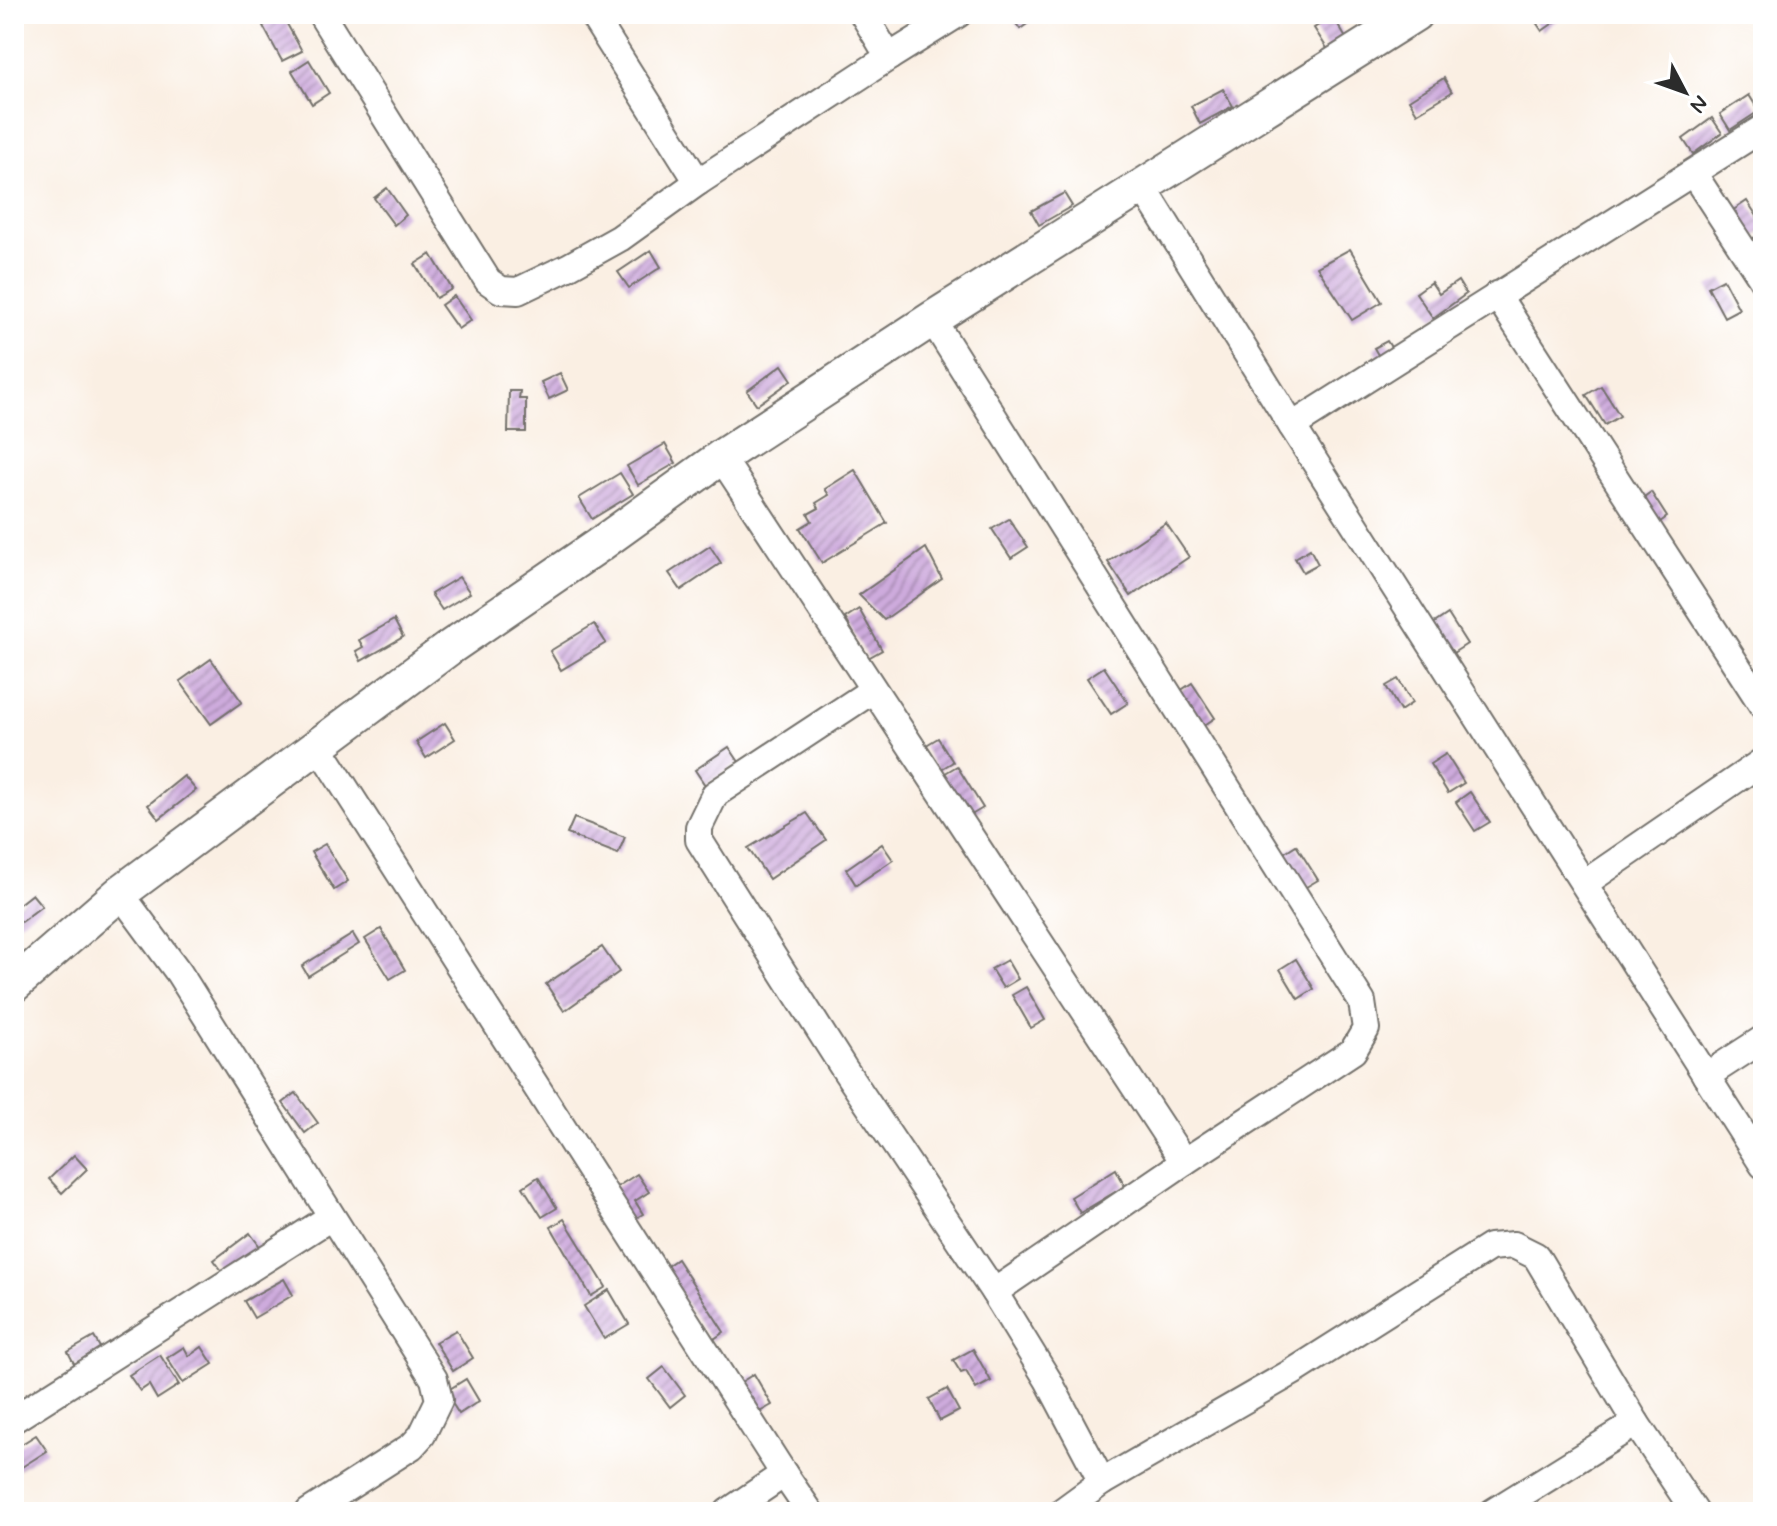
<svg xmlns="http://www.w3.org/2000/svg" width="1777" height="1526" font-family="Mynerve,sans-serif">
	<defs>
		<pattern id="building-hatch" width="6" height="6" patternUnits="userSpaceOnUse" patternTransform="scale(2)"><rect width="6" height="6" fill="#ceabdd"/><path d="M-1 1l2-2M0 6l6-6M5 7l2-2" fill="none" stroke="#a78bb3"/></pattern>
	</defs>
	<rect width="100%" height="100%" fill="#fff"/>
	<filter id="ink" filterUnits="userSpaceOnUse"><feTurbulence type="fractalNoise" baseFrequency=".0125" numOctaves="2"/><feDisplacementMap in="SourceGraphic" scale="16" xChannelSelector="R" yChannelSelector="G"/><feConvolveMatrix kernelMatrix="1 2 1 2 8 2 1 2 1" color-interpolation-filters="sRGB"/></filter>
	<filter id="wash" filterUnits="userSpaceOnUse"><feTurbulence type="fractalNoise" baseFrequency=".006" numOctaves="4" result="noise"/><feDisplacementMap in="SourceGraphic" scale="32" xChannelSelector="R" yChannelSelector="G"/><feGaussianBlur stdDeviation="1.8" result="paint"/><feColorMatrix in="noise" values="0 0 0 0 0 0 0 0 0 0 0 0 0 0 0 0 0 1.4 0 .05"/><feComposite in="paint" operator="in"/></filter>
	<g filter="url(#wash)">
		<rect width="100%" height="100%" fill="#faefe3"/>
		<g id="blocks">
			<g fill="url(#building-hatch)">
				<path d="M1009,14H1041L1020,29Z"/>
				<path d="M1542,14H1556L1559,19L1542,31L1534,19Z"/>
				<path d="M282,15L302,51L282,61L263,26Z"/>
				<path d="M1333,16L1347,40L1328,50L1314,28Z"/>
				<path d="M309,60L329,93L312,104L292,71Z"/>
				<path d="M1444,78L1452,92L1417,113L1409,100Z"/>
				<path d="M1223,89L1233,106L1200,124L1191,106Z"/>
				<path d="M1749,95L1759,111L1730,130L1720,114Z"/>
				<path d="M1712,118L1722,133L1693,154L1683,139Z"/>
				<path d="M387,188L406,215L394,225L374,198Z"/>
				<path d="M1064,193L1072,206L1039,225L1031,211Z"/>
				<path d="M1747,201L1763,225V231L1751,240L1732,211Z"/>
				<path d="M1350,249L1382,302L1352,320L1317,267Z"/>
				<path d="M651,250L661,267L629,288L618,272Z"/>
				<path d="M431,254L452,289L436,298L415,264Z"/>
				<path d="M1723,279L1739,309L1724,317L1708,287Z"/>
				<path d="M1458,281L1466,294L1433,318L1416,293L1431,282L1439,294Z"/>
				<path d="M454,296L471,320L458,329L441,305Z"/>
				<path d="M1387,341L1394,352L1381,360L1374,348Z"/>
				<path d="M782,365L792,380L757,405L747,391Z"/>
				<path d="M560,373L568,390L549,399L541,382Z"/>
				<path d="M1601,386L1620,416L1605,425L1586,395Z"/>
				<path d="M509,391H520L519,399H526V432H508Z"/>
				<path d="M665,444L676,463L638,485L627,466Z"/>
				<path d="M855,470L887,523L822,563L800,528L812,521L808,514L819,508L816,503L829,495L825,489Z"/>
				<path d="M620,473L633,494L592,519L579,498Z"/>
				<path d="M1651,492L1667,517L1653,527L1637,502Z"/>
				<path d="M1009,519L1028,547L1011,558L992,529Z"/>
				<path d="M1166,523L1189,557L1131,596L1108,562Z"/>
				<path d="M710,546L721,563L681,590L669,573Z"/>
				<path d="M926,548L942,579L884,620L859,595Z"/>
				<path d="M1310,549L1318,564L1303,572L1295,558Z"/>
				<path d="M459,577L470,593L442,610L431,594Z"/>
				<path d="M859,609L882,650L868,658L845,618Z"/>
				<path d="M1448,614L1467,644L1453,653L1433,624Z"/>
				<path d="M394,620L403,637L361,661L356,651L363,647L359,640Z"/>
				<path d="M594,624L606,643L561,670L550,651Z"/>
				<path d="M211,659L242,702L211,724L180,681Z"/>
				<path d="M1104,667L1128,703L1111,714L1087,678Z"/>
				<path d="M1398,679L1412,703L1400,711L1386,686Z"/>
				<path d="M1192,683L1215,718L1197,730L1174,695Z"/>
				<path d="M445,723L455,739L426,758L416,742Z"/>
				<path d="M938,738L953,762L938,771L923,747Z"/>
				<path d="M729,747L739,762L705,785L695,770Z"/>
				<path d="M1446,754L1464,783L1448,793L1430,764Z"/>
				<path d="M957,766L983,808L968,817L942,775Z"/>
				<path d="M184,776L196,790L159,819L148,805Z"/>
				<path d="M1470,792L1490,822L1475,831L1456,802Z"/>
				<path d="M807,813L826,840L769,879L748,848Z"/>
				<path d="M574,818L625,837L618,854L567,834Z"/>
				<path d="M325,844L348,881L334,890L311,852Z"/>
				<path d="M882,844L893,860L856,885L846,869Z"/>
				<path d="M1296,845L1318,880L1301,890L1279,856Z"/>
				<path d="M32,894L42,906L14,927V908Z"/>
				<path d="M381,929L405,970L390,979L365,939Z"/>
				<path d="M353,934L359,944L308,976L302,966Z"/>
				<path d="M602,947L619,972L564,1011L546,984Z"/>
				<path d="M1296,959L1314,989L1298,999L1280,969Z"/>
				<path d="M1007,960L1018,979L1003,988L991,969Z"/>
				<path d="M1026,987L1045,1020L1031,1028L1012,995Z"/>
				<path d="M296,1093L318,1123L305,1133L283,1103Z"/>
				<path d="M74,1155L87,1169L62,1193L49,1179Z"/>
				<path d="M1116,1169L1125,1186L1080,1213L1071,1197Z"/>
				<path d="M637,1174L649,1192L635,1201L643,1214L629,1222L609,1192Z"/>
				<path d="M538,1177L557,1208L542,1217L523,1187Z"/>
				<path d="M564,1219L606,1287L591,1296L551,1227Z"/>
				<path d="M250,1233L261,1248L225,1275L214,1260Z"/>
				<path d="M677,1259L724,1332L711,1341L664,1268Z"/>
				<path d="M284,1279L293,1295L254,1318L244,1301Z"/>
				<path d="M609,1290L629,1324L604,1339L584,1306Z"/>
				<path d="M456,1330L473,1358L453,1371L435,1342Z"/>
				<path d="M94,1337L102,1351L76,1367L68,1352Z"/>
				<path d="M184,1347L189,1356L202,1347L213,1364L183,1383L167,1358Z"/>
				<path d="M973,1349L991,1381L976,1389L966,1371L961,1373L953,1360Z"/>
				<path d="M160,1355L179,1385L157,1399L149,1385L140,1391L129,1375Z"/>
				<path d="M664,1367L685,1395L670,1407L649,1379Z"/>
				<path d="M754,1374L772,1405L756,1414L738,1384Z"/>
				<path d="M466,1379L479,1401L459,1414L445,1392Z"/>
				<path d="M947,1389L959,1411L940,1421L929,1399Z"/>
				<path d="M36,1435L47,1451L14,1472V1449Z"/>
			</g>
		</g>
	</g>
	<g filter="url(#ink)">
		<use href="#blocks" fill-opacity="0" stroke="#73706b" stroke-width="2"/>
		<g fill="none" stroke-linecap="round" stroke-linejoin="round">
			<defs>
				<g id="minor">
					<path d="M321,14L488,281L501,290L518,291L568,267L620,238L698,182L889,57L863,14"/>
					<path d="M592,14L698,182"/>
					<path d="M889,57L958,14"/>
					<path d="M1693,173L1763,280"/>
					<path d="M1143,187L1292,426L1763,1165"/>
					<path d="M1497,295L1763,706"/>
					<path d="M932,319L1362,1002L1366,1029L1353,1051L1184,1162L994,1292"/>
					<path d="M1292,426L1763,128"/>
					<path d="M721,457L1184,1162"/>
					<path d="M873,690L715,794L699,827V840L843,1067L994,1292L1048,1380L1102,1482"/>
					<path d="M319,747L784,1474L810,1512"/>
					<path d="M1585,883L1763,761"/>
					<path d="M120,893L179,973L434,1379L439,1400L422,1435L412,1446L309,1512"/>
					<path d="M1706,1076L1763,1039"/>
					<path d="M14,1419L331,1217"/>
					<path d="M728,1512L784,1474"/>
					<path d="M1061,1512L1102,1482L1296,1370L1490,1247L1514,1245L1536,1256L1636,1423L1695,1512"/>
					<path d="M1493,1512L1636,1423"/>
				</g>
				<path id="tertiary" d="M14,985L120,893L449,648L599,545L721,457L932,319L1415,14"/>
			</defs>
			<use href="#minor" stroke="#73706b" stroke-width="30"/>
			<use href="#tertiary" stroke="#73706b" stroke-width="38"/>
			<use href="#minor" stroke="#fff" stroke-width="26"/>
			<use href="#tertiary" stroke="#fff" stroke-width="34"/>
		</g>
	</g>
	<rect width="1777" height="1526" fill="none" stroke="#fff" stroke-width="48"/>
	<g transform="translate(1685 92) rotate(131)" stroke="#ffffff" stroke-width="6" paint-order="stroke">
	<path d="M0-6L14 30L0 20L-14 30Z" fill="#2b2b2b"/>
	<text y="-12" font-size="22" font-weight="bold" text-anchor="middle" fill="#2b2b2b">N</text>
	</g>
</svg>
